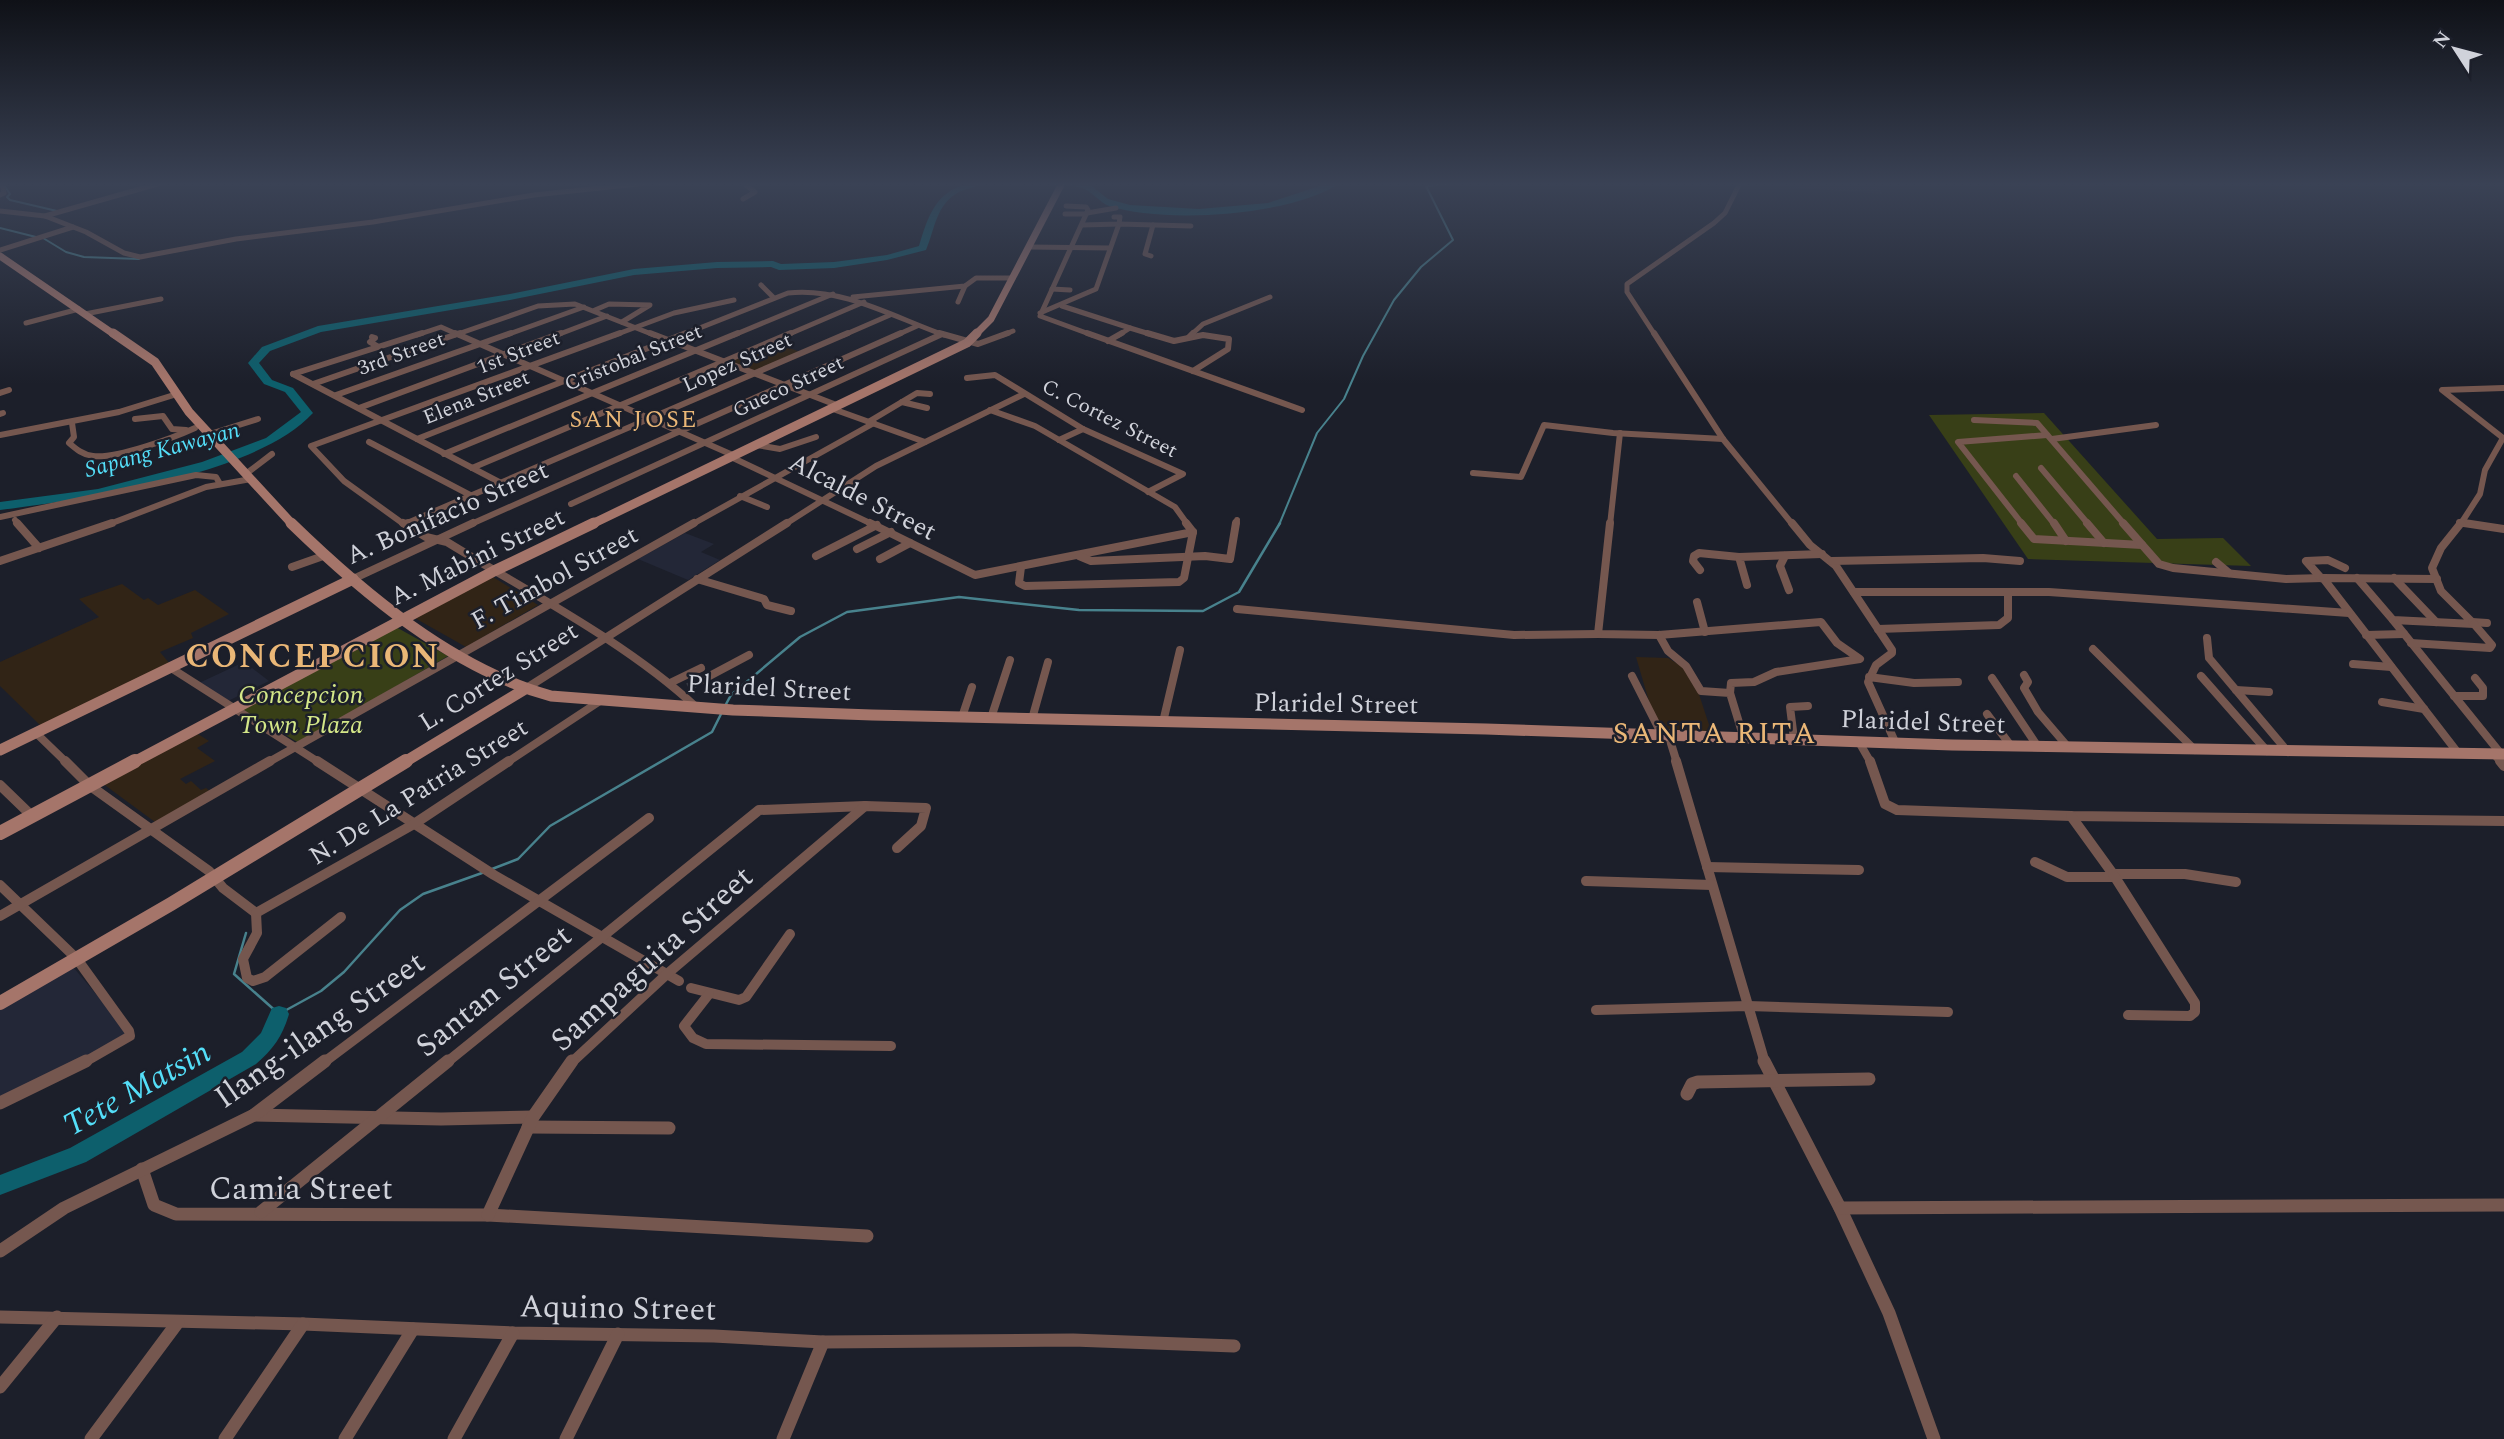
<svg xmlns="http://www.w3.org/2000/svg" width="2504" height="1439" font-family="Spectral,serif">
	<rect width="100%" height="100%" fill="#1c1f2a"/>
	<g fill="#232737">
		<path d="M1758,183H1878L1882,194L1759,185Z"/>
		<path d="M685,533L714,544L701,552L720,560L688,580L638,559Z"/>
		<path d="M244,662L269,681L228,701L199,683Z"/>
		<path d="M73,967L130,1034L0,1100V1009Z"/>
	</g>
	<g fill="#312416">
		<path d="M774,342L800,352L756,371L730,361Z"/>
		<path d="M493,577L538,605L466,647L413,617Z"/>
		<path d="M122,584L144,600L148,598L158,605L195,590L229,614L191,633L193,638L160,652L170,664L42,727L0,686V662L99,617L79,599Z"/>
		<path d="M1636,657L1668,658L1683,667L1697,688L1712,734L1658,732Z"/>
		<path d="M198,734L209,741L197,748L215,761L180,779L186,784L191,781L201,790L206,788L211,792L155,822L102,783Z"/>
	</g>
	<g fill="#383f17">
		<path d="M2044,413L2157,539L2223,538L2251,566L2028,559L1929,415Z"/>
		<path d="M396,627L448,656L299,743L241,709Z"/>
	</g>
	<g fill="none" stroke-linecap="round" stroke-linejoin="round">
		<g stroke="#48828d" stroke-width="2">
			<path d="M6,183L4,185L10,194L7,197L10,200L57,211"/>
			<path d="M0,228L36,237"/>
			<path d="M43,238L66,252L84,257L139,259"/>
			<path d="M1279,525L1317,433L1344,399L1363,356L1394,300L1421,267L1453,240L1426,186L1458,183"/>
		</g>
		<g stroke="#48828d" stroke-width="2.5">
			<path d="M725,706L731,695L800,637L847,612L959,597L1079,610L1203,611L1239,592L1280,523"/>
			<path d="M492,869L518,859L550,826L712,732L722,712"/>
			<path d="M246,933L234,974L279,1014L321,991L344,972L400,910L423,894L482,873"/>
		</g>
		<g fill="#0d5f6c" fill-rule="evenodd">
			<path d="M971,183H985C977,187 967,188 959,192C936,204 935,229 926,250L887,260L834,268L779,270L771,267L717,268L634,275L510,300L321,332L270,351L259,363L272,380L293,388L313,413C255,476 84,499 0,510V502L98,489L202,462L266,438L301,412L285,392L264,384L248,363L262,347L318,326L510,294L634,269L717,262L773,261L781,264L834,262L887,255L919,246C928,216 936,190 971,183Z"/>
			<path d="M1046,183L1089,184L1108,199L1130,205L1199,209L1268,203L1329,183H1340C1292,216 1164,224 1109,206C1099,202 1092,191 1082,188C1071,184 1056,189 1046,183Z"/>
			<path d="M279,1006L286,1008L289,1014C283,1035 273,1050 256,1064L86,1162L0,1195V1175L70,1148L242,1052L261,1033L272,1008Z"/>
		</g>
		<path stroke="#373a44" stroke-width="8" stroke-dasharray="8 4.5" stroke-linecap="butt" d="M688,687L702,680"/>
		<g stroke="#75574f" stroke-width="5">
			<path d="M658,183H671"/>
			<path d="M743,183L755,192L743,199"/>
			<path d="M0,195L4,193L2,183"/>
			<path d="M1066,206L1086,207L1088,210L1040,316L1092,335"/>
			<path d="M0,211L45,216L161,183"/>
			<path d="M1087,213L1116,208"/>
			<path d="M1065,214H1086"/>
			<path d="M45,216L86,232L124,253L140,257L236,239L373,222L534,195L647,183"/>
			<path d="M1082,225L1119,224L1120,217H1114"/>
			<path d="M1030,247L1110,248"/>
			<path d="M0,250L73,227"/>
			<path d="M1151,256L1145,254L1153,225"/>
			<path d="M761,285L774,298"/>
			<path d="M1052,289L1070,290"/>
			<path d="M853,297L965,286L976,278H1013"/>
			<path d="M958,302L965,286"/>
			<path d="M1062,306L1130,328L1119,335"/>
			<path d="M595,310L609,304L650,305L622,322"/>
			<path d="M1040,313L1096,289L1119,224L1191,226"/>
			<path d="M85,314L161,299"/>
			<path d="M26,323L79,309"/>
			<path d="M1130,328L1153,335"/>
			<path d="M417,335L441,327L459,335"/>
			<path d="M455,335L538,306L575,304L654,335"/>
			<path d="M506,335L584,307"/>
			<path d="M557,335L607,316"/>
			<path d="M615,335L674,313L734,300"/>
			<path d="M682,335L788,293C843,287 893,317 944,335"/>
			<path d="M734,335L833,294"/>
			<path d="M787,335L864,302"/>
			<path d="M844,335L890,315"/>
			<path d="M897,335L917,326"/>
			<path d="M1003,335L1013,331"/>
			<path d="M1191,335L1203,324L1270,297"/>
			<path d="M1655,335L1627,292V284L1714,223L1725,213L1740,183"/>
		</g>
		<g stroke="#75574f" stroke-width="6">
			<path d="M455,333L735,456"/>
			<path d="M650,333L839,406"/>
			<path d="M939,333L978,344L1008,333"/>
			<path d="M1087,333L1302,410"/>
			<path d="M1147,333L1174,341L1203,335L1229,339L1228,349L1193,371"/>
			<path d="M1654,333L1723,439L1793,525"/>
			<path d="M372,337L375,338L370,342L377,346"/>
			<path d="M1189,337L1193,333"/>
			<path d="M1108,341L1122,333"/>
			<path d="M293,374L422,333"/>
			<path d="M293,374L501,483"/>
			<path d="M967,378L995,375L1083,429L1183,474L1148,492"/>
			<path d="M313,384L460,333"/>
			<path d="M0,393L9,390"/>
			<path d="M336,395L511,333"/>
			<path d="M902,402L927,408"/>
			<path d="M359,408L561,333"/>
			<path d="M833,409L925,442"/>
			<path d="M990,410L1035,426L1175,507L1188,525"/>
			<path d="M0,414L3,413"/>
			<path d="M135,419L163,416L172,429L186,430"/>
			<path d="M1974,420L2037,423L2125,525"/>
			<path d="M870,421L917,393L930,394"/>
			<path d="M72,423L74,437L69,443C76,449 83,455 93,456C116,459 173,438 195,428"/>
			<path d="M210,434L258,419"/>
			<path d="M0,435L119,412L177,394"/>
			<path d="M417,439L686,333"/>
			<path d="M2052,439L2156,425"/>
			<path d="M1059,440L1083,429"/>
			<path d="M369,442L472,496"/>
			<path d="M757,445L780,449L816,437"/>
			<path d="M444,454L738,333"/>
			<path d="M731,457L874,525"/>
			<path d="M472,468L791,333"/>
			<path d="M2041,468L2089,525"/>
			<path d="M247,473L272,454"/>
			<path d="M1473,473L1521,477L1544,425L1613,433L1723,439"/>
			<path d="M2016,476L2055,525"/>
			<path d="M740,496L767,507"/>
			<path d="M571,504L942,334"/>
			<path d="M0,517L196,475L216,477L220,484"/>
			<path d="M15,520L19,525"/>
			<path d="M2459,522L2476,525"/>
			<path d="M405,524L848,333"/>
			<path d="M107,525L206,487L251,479"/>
			<path d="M405,525L344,481L311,446L620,333"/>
			<path d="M469,525L901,333"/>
			<path d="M691,525L874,423"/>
			<path d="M784,525L876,466L1024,394"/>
			<path d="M1236,525L1237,520"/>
			<path d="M1610,525L1620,433"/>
			<path d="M2023,525L1958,442L2047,435"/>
			<path d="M2460,525L2480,494L2485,470L2503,438L2442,390L2504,388"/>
		</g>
		<g stroke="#75574f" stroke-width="8">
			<path d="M17,523L39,548"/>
			<path d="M403,523L426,537L447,542C528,592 626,642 696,707"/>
			<path d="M870,523L975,575L1193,532L1186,523"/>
			<path d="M1610,523L1598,634L1659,635L1821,622L1837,643L1860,659L1776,672L1754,682L1731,683L1730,693"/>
			<path d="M1792,523L1810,545L1836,566L1892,650V653L1876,665L1868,682L1896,744"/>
			<path d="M2021,523L2034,539L2142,545"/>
			<path d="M2054,523L2066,541"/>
			<path d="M2087,523L2104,543"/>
			<path d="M2123,523L2159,564L2173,568L2286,579L2323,578"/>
			<path d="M2464,523L2504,529"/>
			<path d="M405,524L408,523"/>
			<path d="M857,549L891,532"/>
			<path d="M816,556L877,525"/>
			<path d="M1079,556L1091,561L1205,556L1230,559L1236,523"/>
			<path d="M1785,556L1780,566L1789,590"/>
			<path d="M880,559L910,543"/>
			<path d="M0,561L112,523"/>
			<path d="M1832,561L1983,558L2020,561"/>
			<path d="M2216,562L2229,573"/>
			<path d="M292,567L326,555"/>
			<path d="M1021,567L1019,583L1025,586L1179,582L1184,578L1193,532"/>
			<path d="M1700,570L1693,561L1694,556L1699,553L1739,557"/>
			<path d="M2321,578L2306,561L2328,560L2345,568"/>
			<path d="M2357,578L2393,620L2474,624L2441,591L2432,568L2441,548L2461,523"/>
			<path d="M2394,578L2436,622"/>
			<path d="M353,579L473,523"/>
			<path d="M697,579L764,599L767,605L791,611"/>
			<path d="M2437,579L2323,578L2458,753"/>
			<path d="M1747,585L1739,557L1822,554"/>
			<path d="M1854,592H2049L2349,613"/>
			<path d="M1697,602L1705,632"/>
			<path d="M1237,609L1514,635L1598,634"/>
			<path d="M2393,620L2501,754"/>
			<path d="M2472,622L2487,623"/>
			<path d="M1878,629L1999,625L2008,618V592"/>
			<path d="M1659,635L1668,651L1686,666L1701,691L1730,693L1744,739"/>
			<path d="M2366,635L2404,634"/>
			<path d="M2207,638L2209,658L2288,752"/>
			<path d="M2411,643L2490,648L2492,645L2474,624"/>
			<path d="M2093,649L2195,750"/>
			<path d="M2353,664L2391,667"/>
			<path d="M171,668L320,763"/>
			<path d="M2024,675L2028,682L2024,688L2038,712L2068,747"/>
			<path d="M1632,676L1663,737"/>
			<path d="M2201,676L2267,751"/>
			<path d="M1869,677L1914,683L1958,682"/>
			<path d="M1992,678L2038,747"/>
			<path d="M702,680L749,655"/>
			<path d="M670,683L701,668"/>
			<path d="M525,689L787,523"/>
			<path d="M2236,690L2269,692"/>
			<path d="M2454,696H2483V688L2475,678"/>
			<path d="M2382,702L2424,709"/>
			<path d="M1987,714L2011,746"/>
			<path d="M962,717L972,687"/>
			<path d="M991,718L1010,660"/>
			<path d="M1032,719L1048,662"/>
			<path d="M1163,722L1180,650"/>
			<path d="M36,733L67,763"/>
			<path d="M1669,737L1677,763"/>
			<path d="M1794,739L1790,707L1808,706"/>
			<path d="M1859,742L1871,763"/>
			<path d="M2494,754L2502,763"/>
			<path d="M267,763L694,523"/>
			<path d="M506,763L600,701"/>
		</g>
		<g stroke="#75574f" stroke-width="10">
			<path d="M65,761L89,785L209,871L223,888L256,913"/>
			<path d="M317,761L494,875L679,981"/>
			<path d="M1676,761L1765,1063"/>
			<path d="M1870,761L1885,804L1897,810L2071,816L2504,821"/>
			<path d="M2500,761L2504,766"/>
			<path d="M0,785L32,816"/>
			<path d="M2071,816L2113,874H2185L2236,882"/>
			<path d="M2035,862L2067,877H2115"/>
			<path d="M1707,867L1859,870"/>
			<path d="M2113,874L2195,1003V1012L2190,1016L2128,1015"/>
			<path d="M1586,881L1712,885"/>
			<path d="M0,885L77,959L129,1031L130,1036L83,1063"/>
			<path d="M256,913L414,824L509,761"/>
			<path d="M256,913L257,933L243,959L247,978L253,981L265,977L341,917"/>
			<path d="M0,916L270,761"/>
			<path d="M691,988L739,1000L746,997L790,934"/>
			<path d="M709,994L684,1026L693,1038L706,1044L891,1046"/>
			<path d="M1596,1010L1748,1006L1948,1012"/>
			<path d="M323,1063L649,818"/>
			<path d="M446,1063L759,810L865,806L926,808L921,826L897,848"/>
			<path d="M571,1063L667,974L865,806"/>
		</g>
		<g stroke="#75574f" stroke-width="13">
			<path d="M1764,1061L1840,1208L1889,1313L1934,1439"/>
			<path d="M1687,1094L1692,1084L1698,1082L1869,1079"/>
			<path d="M0,1103L86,1061"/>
			<path d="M254,1115L441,1119L533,1117"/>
			<path d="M528,1127L669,1128"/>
			<path d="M142,1169L154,1205L176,1214L488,1215L867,1236"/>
			<path d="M1840,1208L2504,1205"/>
			<path d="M261,1212L448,1061"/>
			<path d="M488,1215L533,1117L572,1061"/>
			<path d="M0,1251L64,1208L254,1115L325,1061"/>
			<path d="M0,1317L303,1324L513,1333L714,1336L823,1342L1073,1340L1234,1346"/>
			<path d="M0,1387L57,1317"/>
			<path d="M91,1439L178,1322"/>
			<path d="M225,1439L303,1324"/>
			<path d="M345,1439L413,1329"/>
			<path d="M454,1439L513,1333"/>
			<path d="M566,1439L618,1334"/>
			<path d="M783,1439L823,1342"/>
		</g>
		<g stroke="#a5756a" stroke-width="7">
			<path d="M0,256L115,335"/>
			<path d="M975,335L991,319L1062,183"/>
		</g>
		<g stroke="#a5756a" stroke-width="9">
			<path d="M113,333L155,362L189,412L293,525"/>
			<path d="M590,525L967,343L977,333"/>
		</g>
		<g stroke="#a5756a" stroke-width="11">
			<path d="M291,523C363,593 453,669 551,696L733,710L872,715L1486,729L1952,745L2504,754"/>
			<path d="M0,750L353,579"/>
			<path d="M132,763L494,571L594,523"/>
			<path d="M403,763L525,689"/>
		</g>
		<g stroke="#a5756a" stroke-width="14">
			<path d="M0,833L135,761"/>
			<path d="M0,1003L171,904L406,761"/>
		</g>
	</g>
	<linearGradient id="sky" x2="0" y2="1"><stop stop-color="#0f1117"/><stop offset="0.48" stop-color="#3a4255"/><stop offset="1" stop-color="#3a4255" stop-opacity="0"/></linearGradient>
	<rect width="2504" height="384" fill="url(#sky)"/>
	<g text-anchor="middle" stroke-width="5" stroke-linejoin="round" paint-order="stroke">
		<g font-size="21" fill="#d0d2da" stroke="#1c1f2a">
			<text transform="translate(518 352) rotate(-21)" y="7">1st Street</text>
			<text transform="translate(401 353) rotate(-20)" y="7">3rd Street</text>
			<text transform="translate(633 357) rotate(-22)" y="7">Cristobal Street</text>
			<text transform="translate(737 362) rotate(-24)" y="7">Lopez Street</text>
			<text transform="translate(788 386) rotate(-25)" y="7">Gueco Street</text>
			<text transform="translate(476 397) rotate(-22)" y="7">Elena Street</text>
			<text transform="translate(1110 418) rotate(27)" y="7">C. Cortez Street</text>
		</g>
		<g font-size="23" font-style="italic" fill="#54def8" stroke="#1c1f2a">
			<text transform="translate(162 449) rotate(-15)" y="8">Sapang Kawayan</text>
		</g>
		<g font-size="24" letter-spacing="2" fill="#eab777" stroke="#1c1f2a">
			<text x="634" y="427">SAN JOSE</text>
		</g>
		<g font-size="26" fill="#d0d2da" stroke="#1c1f2a">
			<text transform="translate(863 496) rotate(27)" y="9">Alcalde Street</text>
			<text transform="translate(447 512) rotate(-24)" y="9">A. Bonifacio Street</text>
			<text transform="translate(477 556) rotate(-26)" y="9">A. Mabini Street</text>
			<text transform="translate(554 577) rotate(-29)" y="9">F. Timbol Street</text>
			<text transform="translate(498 676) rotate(-32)" y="9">L. Cortez Street</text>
			<text transform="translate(769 687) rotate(3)" y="9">Plaridel Street</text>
			<text transform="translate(1336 703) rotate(1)" y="9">Plaridel Street</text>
			<text transform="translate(1923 721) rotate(2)" y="9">Plaridel Street</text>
			<text transform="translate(418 791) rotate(-32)" y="9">N. De La Patria Street</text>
		</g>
		<g font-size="26" font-style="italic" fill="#d4e788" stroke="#1c1f2a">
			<text x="301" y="703">Concepcion<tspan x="301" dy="30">Town Plaza</tspan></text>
		</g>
		<g font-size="30" letter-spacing="2" fill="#eab777" stroke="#1c1f2a">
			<text x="1715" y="743">SANTA RITA</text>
		</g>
		<g font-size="32" fill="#d0d2da" stroke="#1c1f2a">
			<text transform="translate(651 958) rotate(-42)" y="11">Sampaguita Street</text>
			<text transform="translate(493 990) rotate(-39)" y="11">Santan Street</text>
			<text transform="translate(319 1029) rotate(-35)" y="11">Ilang-ilang Street</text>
			<text x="301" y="1199">Camia Street</text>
			<text transform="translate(618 1307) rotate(1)" y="11">Aquino Street</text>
		</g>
		<g font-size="33" font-weight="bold" letter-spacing="2" fill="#eab777" stroke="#1c1f2a">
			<text x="313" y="667">CONCEPCION</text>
		</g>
		<g font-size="33" font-style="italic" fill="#54def8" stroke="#1c1f2a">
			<text transform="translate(136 1087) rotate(-29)" y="12">Tete Matsin</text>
		</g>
	</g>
	<g transform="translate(2455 49) rotate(306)" stroke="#1c1f2a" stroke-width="5" paint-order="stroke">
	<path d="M0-5L12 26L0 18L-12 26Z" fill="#d0d2da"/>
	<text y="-10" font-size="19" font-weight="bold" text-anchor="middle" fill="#d0d2da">N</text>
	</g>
</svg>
